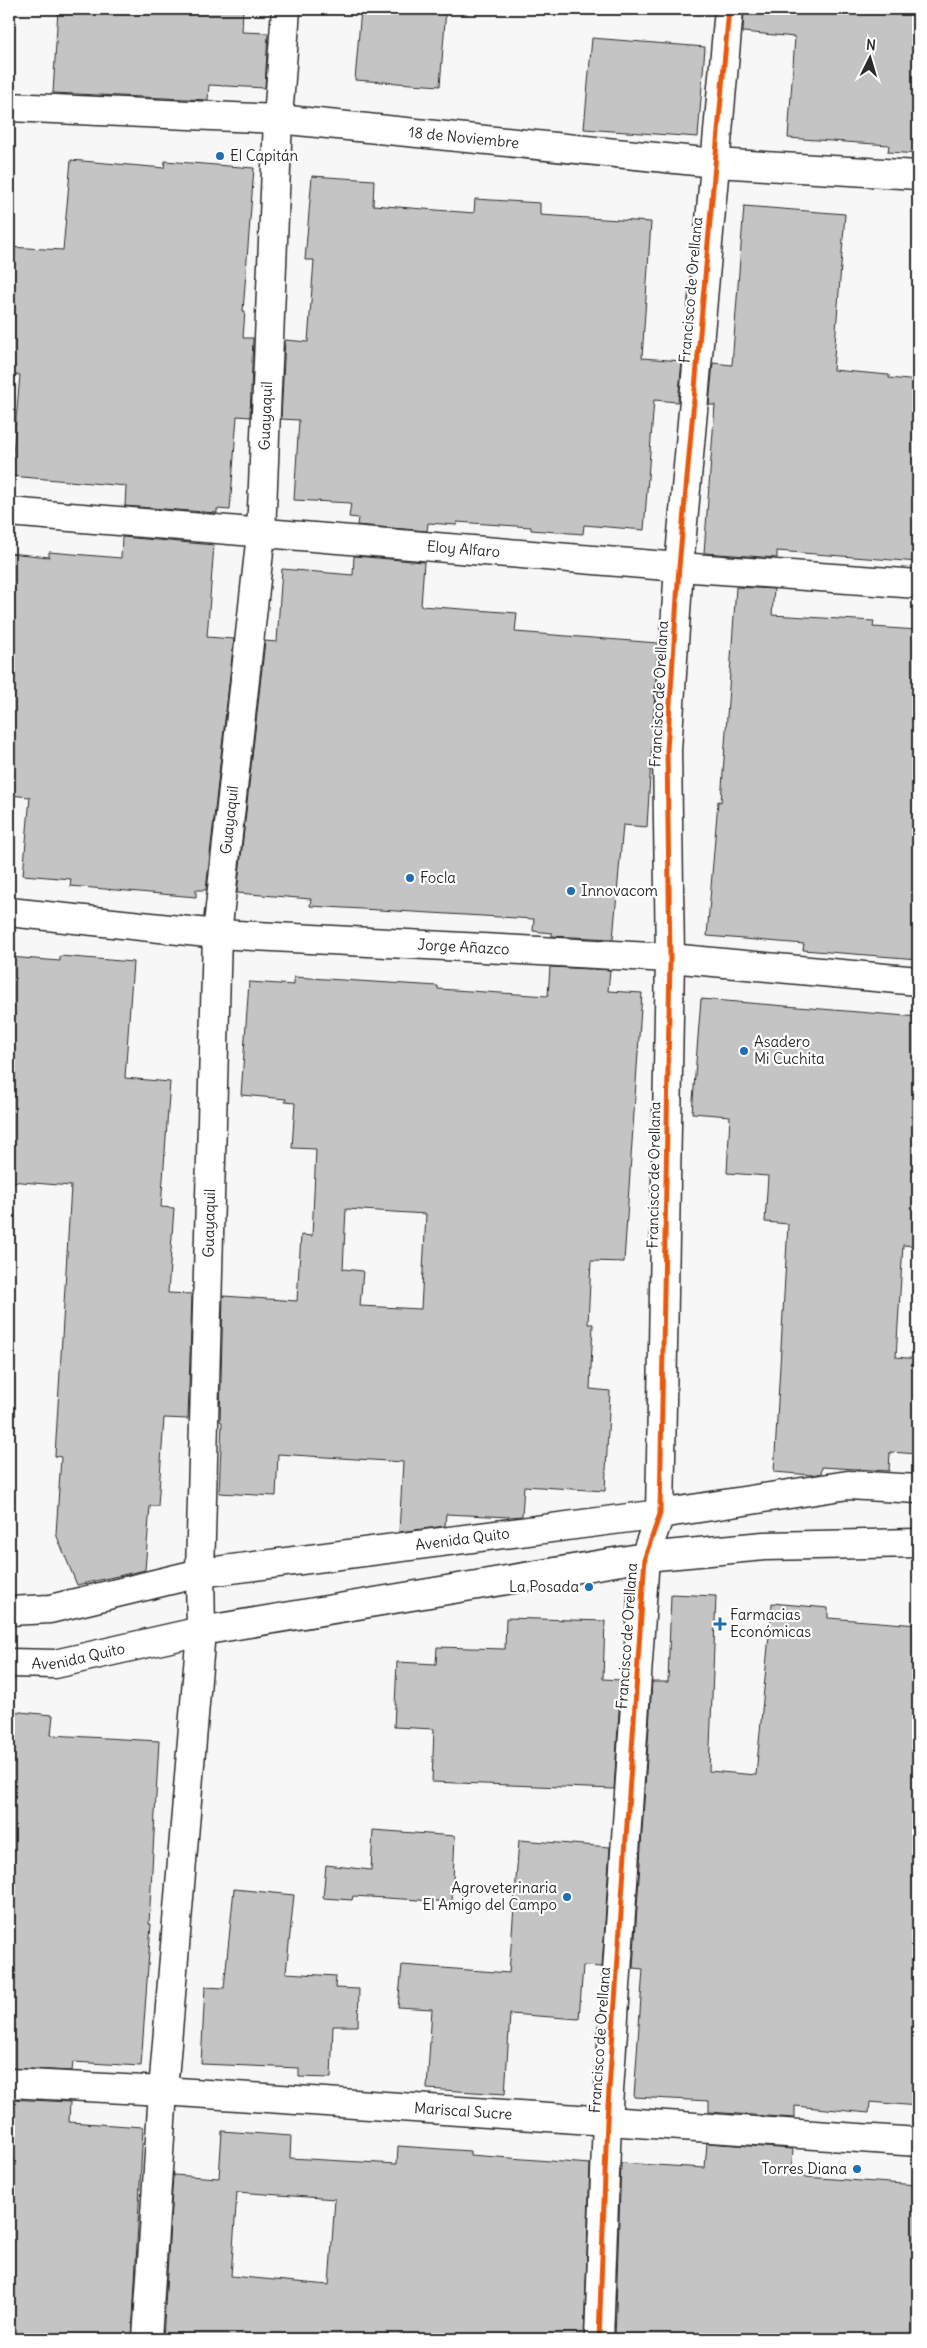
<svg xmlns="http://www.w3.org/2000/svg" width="927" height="2348" font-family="Delius,sans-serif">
	<rect width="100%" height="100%" fill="#f7f7f7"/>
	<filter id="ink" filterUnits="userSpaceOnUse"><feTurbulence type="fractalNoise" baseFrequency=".02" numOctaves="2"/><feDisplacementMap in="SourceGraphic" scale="10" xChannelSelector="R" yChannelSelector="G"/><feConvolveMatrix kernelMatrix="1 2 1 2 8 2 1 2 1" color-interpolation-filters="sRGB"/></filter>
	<g filter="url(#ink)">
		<g fill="#c4c4c4" stroke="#2b2b2b" fill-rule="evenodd">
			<path d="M58,9H243L242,32L268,33L265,88L209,85L208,100L53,93Z"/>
			<path d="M361,9H446L440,86L355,80Z"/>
			<path d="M744,9H918V154L888,152L889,145L788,138L795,37L743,32Z"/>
			<path d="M592,38L705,47L698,137L584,129Z"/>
			<path d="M71,160L164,168L165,161L254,168L243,311H245L243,338H253L250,417L237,416L230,510L217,509V513L125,506L126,486L11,476L20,375L9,374V247L63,250Z"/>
			<path d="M312,176L374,180L373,205L474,213L475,199L540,203V215L651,222L642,358L682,361L678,402L654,400L644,530L584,525L583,534L531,530V527L457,522V525L428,523L427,531L357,525L358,518L349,517L351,503L294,500L299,420L281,419L285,340L308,342L314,260H305Z"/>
			<path d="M744,206L845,214L833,370L889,375V378L918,381V562L777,551V558L704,553L715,405H709L713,363L732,365Z"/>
			<path d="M122,537L214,545L207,637L234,639L206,890H196V897L70,886L71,879L23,875L30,797L9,795V553L49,557V552L121,558Z"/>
			<path d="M354,556L424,562L421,606L517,613L515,632L658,643L647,827L623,825L613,939L552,936V933L533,931L534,919L310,906L311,899L237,893L265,641L277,642L282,569L353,575Z"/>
			<path d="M736,587L774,589L772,615L874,621L873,627L918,630V959L803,950L804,944L707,936L718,801L721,802Z"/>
			<path d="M60,956L133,962L125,1078L170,1082L161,1207L174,1208L168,1293L192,1294L188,1419L164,1418L158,1506H150L145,1570L77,1585L56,1534L61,1457L55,1456L71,1186L9,1181V957L60,961Z"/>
			<path d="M550,967L610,970L608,991L642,993L624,1262L591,1261L588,1324H593L590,1389L610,1391L605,1491L524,1486L522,1516L510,1517L446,1514L445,1526L399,1532L403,1462L278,1454L276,1496L219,1493L222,1422L220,1421L223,1296L297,1301L301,1235L312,1236L316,1149L292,1148L295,1103L285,1102L286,1099L241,1095L249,982L294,985V977L438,986V989L548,996ZM346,1209L426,1214L421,1309L360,1306L363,1271L343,1269Z"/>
			<path d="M701,999L918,1017V1246L903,1245L896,1357L918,1359V1454L890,1452L889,1471L822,1467L821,1473L812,1475L774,1472L788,1224L765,1222L768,1176L727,1173L730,1116L692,1113Z"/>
			<path d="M671,1594L716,1596L709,1771L756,1775L772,1603L828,1608V1618L918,1625V1783L915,1828H918V2106L870,2102L869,2113L795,2106V2118L709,2112V2101L634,2097L643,1969L633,1968L652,1682H668Z"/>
			<path d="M506,1618L605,1621L603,1679L621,1680L614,1789L432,1782L434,1729L394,1727L397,1662L436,1664L437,1647L505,1649Z"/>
			<path d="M9,1711L53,1715L51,1735L159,1741L149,1924H151L141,2066L73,2062L72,2071L9,2068Z"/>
			<path d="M373,1830L455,1836L452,1902L353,1896L352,1900L323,1898L326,1865L371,1870Z"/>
			<path d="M519,1840L610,1847L602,1967L583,1966L579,2019L510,2014L505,2094L427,2089L432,2009L398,2007L402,1965L509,1973Z"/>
			<path d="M234,1889L294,1895L286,1973L336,1976L335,1988L359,1989L358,2026H333L331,2078L299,2077V2068L201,2064L205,1987L224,1988Z"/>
			<path d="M9,2099L70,2102L69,2122L143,2127L132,2339H9Z"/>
			<path d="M222,2131L291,2136L290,2158L397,2164L398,2146L470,2151V2155L590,2164L584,2339H163L173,2175L219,2178ZM237,2192L335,2199L329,2285L231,2276Z"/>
			<path d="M707,2143L793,2149L791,2173L805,2174V2177L918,2185V2339H615L621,2163L705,2168Z"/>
		</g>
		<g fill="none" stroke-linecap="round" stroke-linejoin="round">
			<defs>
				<g id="minor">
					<path id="s1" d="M9,107L278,119L715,163L918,175"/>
					<path id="s2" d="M9,512L679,567L918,584"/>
					<path id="s3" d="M9,912L217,934L670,958L918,981"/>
					<path id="s4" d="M9,2083L163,2091L918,2142"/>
					<path id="s5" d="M147,2339L163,2091L201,1631L200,1573L217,934L261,534L278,119L286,9"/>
					<path d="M599,2339L607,2120L645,1557L660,1514L670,958L667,750L679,567L729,9"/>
				</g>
				<g id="trunk">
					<path id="s6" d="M9,1611L50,1609L200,1573L660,1514L848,1485L918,1489"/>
					<path id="s7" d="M9,1663L55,1664L201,1631L645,1557L764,1546L918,1543"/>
				</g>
			</defs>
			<use href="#minor" stroke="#2b2b2b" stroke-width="31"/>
			<use href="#trunk" stroke="#2b2b2b" stroke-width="31"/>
			<use href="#minor" stroke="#fff" stroke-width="28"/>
			<use href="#trunk" stroke="#fff" stroke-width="28"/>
			<defs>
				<path id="cycleway" d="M599,2339L607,2120L645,1557L660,1514L670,958L667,750L679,567L729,9"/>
			</defs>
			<use href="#cycleway" stroke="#fff" stroke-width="8"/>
			<use href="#cycleway" stroke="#e8590c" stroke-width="5"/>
		</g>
	</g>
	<g fill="#1f6fb2" stroke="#fff" stroke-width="2">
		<circle cx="220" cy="156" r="5"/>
		<circle cx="410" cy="878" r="5"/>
		<circle cx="571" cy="891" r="5"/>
		<circle cx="744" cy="1051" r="5"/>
		<circle cx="589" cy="1587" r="5"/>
		<path d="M717.5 1616.5h5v5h5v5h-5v5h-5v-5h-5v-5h5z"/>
		<circle cx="567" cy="1897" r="5"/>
		<circle cx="857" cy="2169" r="5"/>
	</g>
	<g text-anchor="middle" stroke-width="4.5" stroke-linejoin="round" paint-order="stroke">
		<g font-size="15" fill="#2b2b2b" stroke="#fff">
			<text dy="5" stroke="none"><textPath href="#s1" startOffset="456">18 de Noviembre</textPath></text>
			<text transform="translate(691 290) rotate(-85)" y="5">Francisco de Orellana</text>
			<text dy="5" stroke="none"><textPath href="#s5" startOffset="1928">Guayaquil</textPath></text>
			<text dy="5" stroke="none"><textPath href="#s2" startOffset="456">Eloy Alfaro</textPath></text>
			<text transform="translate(659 694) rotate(-87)" y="5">Francisco de Orellana</text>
			<text dy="5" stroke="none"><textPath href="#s5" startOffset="1522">Guayaquil</textPath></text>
			<text dy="5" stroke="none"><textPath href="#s3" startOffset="456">Jorge Añazco</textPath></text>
			<text transform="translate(654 1175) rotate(-89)" y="5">Francisco de Orellana</text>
			<text dy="5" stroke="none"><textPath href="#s5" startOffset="1118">Guayaquil</textPath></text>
			<text dy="5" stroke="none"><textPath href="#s6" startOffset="460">Avenida Quito</textPath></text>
			<text transform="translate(627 1636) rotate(-86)" y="5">Francisco de Orellana</text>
			<text dy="5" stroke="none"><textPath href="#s7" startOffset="70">Avenida Quito</textPath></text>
			<text transform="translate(600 2040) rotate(-86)" y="5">Francisco de Orellana</text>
			<text dy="5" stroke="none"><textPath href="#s4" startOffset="455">Mariscal Sucre</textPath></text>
		</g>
		<g font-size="15" fill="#2b2b2b" stroke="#fff" text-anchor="start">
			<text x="230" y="161">El Capitán</text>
			<text x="420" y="883">Focla</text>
			<text x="581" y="896">Innovacom</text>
			<text x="754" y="1047">Asadero<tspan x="754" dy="17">Mi Cuchita</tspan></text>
			<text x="579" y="1592" text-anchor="end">La Posada</text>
			<text x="730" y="1620">Farmacias<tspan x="730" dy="17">Económicas</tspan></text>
			<text x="557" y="1893" text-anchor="end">Agroveterinaria<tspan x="557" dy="17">El Amigo del Campo</tspan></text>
			<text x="847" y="2174" text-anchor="end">Torres Diana</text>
		</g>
	</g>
	<rect width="927" height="2348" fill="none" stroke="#fff" stroke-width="30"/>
	<rect x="15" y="15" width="897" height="2318" fill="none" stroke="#2b2b2b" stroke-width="2" filter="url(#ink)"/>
	<g transform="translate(870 58) rotate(5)" stroke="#ffffff" stroke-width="4" paint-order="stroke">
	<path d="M0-4L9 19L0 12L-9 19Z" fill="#2b2b2b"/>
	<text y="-8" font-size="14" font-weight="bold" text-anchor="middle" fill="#2b2b2b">N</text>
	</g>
</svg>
